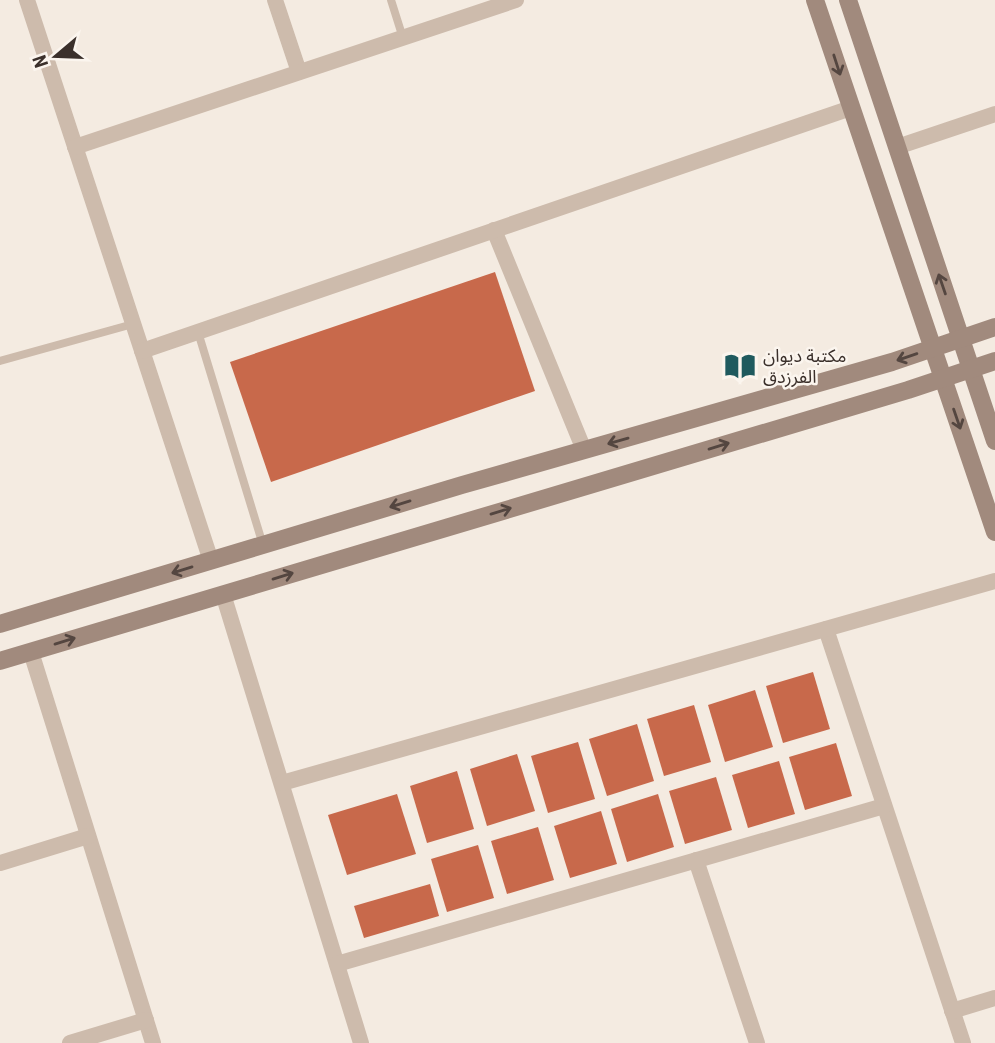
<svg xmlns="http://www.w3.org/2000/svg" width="995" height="1043" font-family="'Roboto Condensed','Noto Sans Arabic',sans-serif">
	<rect width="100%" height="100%" fill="#f4ebe1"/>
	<g fill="#c8694b">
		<path d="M495,272L535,391L271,482L230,362Z"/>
		<path d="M813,672L830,729L783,743L766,686Z"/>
		<path d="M755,690L773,747L725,762L708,705Z"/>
		<path d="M694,705L711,762L664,776L647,719Z"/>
		<path d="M637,724L654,781L607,796L589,739Z"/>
		<path d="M578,742L595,799L548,813L531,756Z"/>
		<path d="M836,743L852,796L805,810L789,757Z"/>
		<path d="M517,754L535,811L487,826L470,769Z"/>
		<path d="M779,761L795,814L748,828L732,775Z"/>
		<path d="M457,771L474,829L427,843L410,786Z"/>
		<path d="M716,777L732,830L685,844L669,791Z"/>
		<path d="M397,794L416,854L347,875L328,815Z"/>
		<path d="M658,794L674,847L627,862L611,809Z"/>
		<path d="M601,811L617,864L570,878L554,826Z"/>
		<path d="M538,827L554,880L507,894L491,841Z"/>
		<path d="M478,845L494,898L447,912L431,859Z"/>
		<path d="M430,884L439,916L364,938L354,906Z"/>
	</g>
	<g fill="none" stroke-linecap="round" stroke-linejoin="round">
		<g stroke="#cdbbac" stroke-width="8">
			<path d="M391,0L403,38"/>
			<path d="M198,332L263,545"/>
			<path d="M0,361L133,324"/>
		</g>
		<g stroke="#cdbbac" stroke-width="16">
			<path d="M27,0L211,561"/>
			<path d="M275,0L299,72"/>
			<path d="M75,147L516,0"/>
			<path d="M897,147L995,114"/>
			<path d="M494,230L584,450"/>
			<path d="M142,351L851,108"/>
			<path d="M223,594L361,1043"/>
			<path d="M826,629L963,1043"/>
			<path d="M31,652L153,1043"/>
			<path d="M282,783L995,581"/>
			<path d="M696,860L757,1043"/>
			<path d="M0,863L88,836"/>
			<path d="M337,964L884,806"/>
			<path d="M952,1011L995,998"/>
			<path d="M70,1043L146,1020"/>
		</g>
		<g stroke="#a18a7d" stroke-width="18">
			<path d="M815,0L995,532"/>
			<path d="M848,0L995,441"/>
			<path d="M0,624L462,485L892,362L995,327"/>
			<path d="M0,661L908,390L995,361"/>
		</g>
	</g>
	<defs><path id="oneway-shaft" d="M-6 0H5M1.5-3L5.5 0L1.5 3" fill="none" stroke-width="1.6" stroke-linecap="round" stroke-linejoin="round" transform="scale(1.75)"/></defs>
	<g stroke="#544640">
		<use href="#oneway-shaft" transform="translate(837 65) rotate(72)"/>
		<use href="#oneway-shaft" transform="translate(942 284) rotate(-109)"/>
		<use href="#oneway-shaft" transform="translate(907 357) rotate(161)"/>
		<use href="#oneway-shaft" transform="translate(957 419) rotate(71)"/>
		<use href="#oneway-shaft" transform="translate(618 441) rotate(164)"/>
		<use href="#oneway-shaft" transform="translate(719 446) rotate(-17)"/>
		<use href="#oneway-shaft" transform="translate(400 504) rotate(163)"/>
		<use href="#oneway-shaft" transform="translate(501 511) rotate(-17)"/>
		<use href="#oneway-shaft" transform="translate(182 570) rotate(163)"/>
		<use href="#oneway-shaft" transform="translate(283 576) rotate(-17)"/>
		<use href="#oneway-shaft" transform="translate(65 641) rotate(-17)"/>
	</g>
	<defs>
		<symbol id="library-bare" viewBox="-9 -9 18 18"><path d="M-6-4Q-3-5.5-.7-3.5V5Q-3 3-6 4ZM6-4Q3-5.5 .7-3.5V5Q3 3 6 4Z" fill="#1f5a5e" stroke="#fbf5ee" stroke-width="2.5" paint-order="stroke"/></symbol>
	</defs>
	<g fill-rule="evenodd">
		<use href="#library-bare" x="718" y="344" width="44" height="44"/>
	</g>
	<g text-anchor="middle" stroke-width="5" stroke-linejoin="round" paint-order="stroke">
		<g font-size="18" fill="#3b302b" stroke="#fbf5ee" text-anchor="start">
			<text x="763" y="362">مكتبة ديوان<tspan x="763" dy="21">الفرزدق</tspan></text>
		</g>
	</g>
	<g transform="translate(56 56) rotate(251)" stroke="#fbf5ee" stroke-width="5" paint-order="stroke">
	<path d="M0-5L12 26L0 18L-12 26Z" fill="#3b302b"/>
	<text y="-10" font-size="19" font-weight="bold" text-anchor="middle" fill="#3b302b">N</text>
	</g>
</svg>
